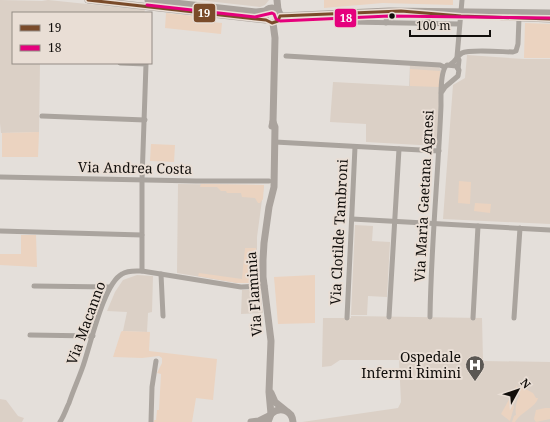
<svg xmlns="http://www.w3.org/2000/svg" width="550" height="422" font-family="'Noto Serif',serif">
	<rect width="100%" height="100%" fill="#e4dfda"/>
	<g fill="#dbd0c6">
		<path d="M0,0L42,1L48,0L145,10L144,13H13V63H40L39,132L1,133L0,123Z"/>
		<path d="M198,0H269L265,5L260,7Z"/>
		<path d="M467,55L524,59H550V224L443,219L453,85L465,78Z"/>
		<path d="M410,64L438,66L441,70L437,146L366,142V124L330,122L333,82L409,86Z"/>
		<path d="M178,184L264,185L257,237V274L252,281L249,283H237L177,273Z"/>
		<path d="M355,225L373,226L372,241L390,242L387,297L368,296L367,315H351Z"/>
		<path d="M137,275L153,276L152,312L148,313L147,332L123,331L127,312L107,311L115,292L123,280Z"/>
		<path d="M242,290H260L263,313L241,314Z"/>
		<path d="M351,316L482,318L483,361L550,362V422H302L398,408L401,402L399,360H340L331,366L322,367L323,318H351Z"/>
		<path d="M0,399L6,400L18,416L24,418L22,422H0Z"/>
	</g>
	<g fill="#ebd3c0">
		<path d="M324,0H453V5L383,3L324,8Z"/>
		<path d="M166,13L194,16L203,21L222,23L221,34L165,28Z"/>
		<path d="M525,23L550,24V58H524Z"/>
		<path d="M410,69L440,71L439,87L410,86Z"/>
		<path d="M39,132L38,157H2V133Z"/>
		<path d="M151,144L175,145L174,162L150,161Z"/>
		<path d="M459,181L471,182L470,204L458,203Z"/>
		<path d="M201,184L264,185L263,199L260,203H258L255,198L242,197L241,193H227L226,191H221L217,187H200Z"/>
		<path d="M475,203L491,204L490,213L474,211Z"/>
		<path d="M21,235H36L37,267L0,265V254H21Z"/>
		<path d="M245,248H256L257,274L252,281L249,283H237L198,276L199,273L242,279Z"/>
		<path d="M315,275V323L278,324L274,277Z"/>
		<path d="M122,331L150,332L149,351L217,359L213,400L196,398L192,422H154V420H156L157,410H159L161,374L157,373L162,363V358L159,356L142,358L113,357L121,332Z"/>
		<path d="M517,385L515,402L513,404L514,407L510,421L501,414Z"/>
		<path d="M520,386L533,393L536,398H538C536,407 521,412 515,422H512L514,416L516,415C515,410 516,399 520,396L518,392Z"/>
		<path d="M545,408H550V419L536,422L534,419L536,410Z"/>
	</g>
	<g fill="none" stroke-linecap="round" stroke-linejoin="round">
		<g stroke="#aaa49e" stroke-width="5">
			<path d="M350,13V22L459,24"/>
			<path d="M386,23L387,11"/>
			<path d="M428,23V12"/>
			<path d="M286,56L440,65L444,67"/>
			<path d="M120,63L146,64L142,180V271"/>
			<path d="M451,64C456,61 457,56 462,53C469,49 504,52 513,52L516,51L518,44L519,18"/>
			<path d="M458,69L459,60L457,57L462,0"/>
			<path d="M42,116L145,120"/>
			<path d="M275,142L439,151"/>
			<path d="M0,177L196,181H269"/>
			<path d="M352,219L550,230"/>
			<path d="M0,231L142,235"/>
			<path d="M161,274L163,316"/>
			<path d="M34,286L110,287"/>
			<path d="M389,317L399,149"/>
			<path d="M430,317C431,247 438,176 441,106C441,96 440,70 447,65L456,66L459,70L458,76L445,87L441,93"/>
			<path d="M347,318L355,147"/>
			<path d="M473,318L478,226"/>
			<path d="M514,318L520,228"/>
			<path d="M30,335L93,336"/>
			<path d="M60,422C64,416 66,409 69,403C73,391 78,380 82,369C90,348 103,284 122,274C128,270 135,271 142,271L241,287L265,286"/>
			<path d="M151,422L152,387L156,361"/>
		</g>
		<g stroke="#aaa39d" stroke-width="7">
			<path d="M88,0L266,20"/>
			<path d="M148,0L256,12L266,11"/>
			<path d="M277,0L278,10L280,14L279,20"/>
			<path d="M264,15C266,8 272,6 278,10"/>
			<path d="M280,16L389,11L550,13"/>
			<path d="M502,17L550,19"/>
			<path d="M272,126L273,122L275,38L273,23"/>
			<path d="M271,393L275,402L285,410"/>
			<path d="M271,414L269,392L271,341L263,277V260L264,243L269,207L274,187L275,127L273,122"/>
			<path d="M251,422L259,421L269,416"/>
			<path d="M268,422L271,414C280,406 292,410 293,422"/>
		</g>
		<defs>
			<path id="bus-1" d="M88,0L266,20L272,23L278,21L280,16L401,11L461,16L550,19"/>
			<path id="bus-2" d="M147,5L255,17L272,13L274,14L276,19L280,21L389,16L550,18"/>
		</defs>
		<use href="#bus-1" stroke="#e9ded5" stroke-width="6"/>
		<use href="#bus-2" stroke="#e9ded5" stroke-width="6"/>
		<use href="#bus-1" stroke="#7a4b2a" stroke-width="3"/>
		<use href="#bus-2" stroke="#e5007d" stroke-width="3"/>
	</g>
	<defs>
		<symbol id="hospital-pin" viewBox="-11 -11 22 30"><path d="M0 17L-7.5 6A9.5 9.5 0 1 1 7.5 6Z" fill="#5b5753" stroke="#e9ded5"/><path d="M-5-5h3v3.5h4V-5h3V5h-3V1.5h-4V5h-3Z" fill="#fff"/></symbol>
	</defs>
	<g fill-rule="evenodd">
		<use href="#hospital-pin" x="464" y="354" width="22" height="30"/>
	</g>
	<circle fill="#110e0b" stroke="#e9ded5" stroke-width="1.5" cx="392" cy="16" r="3.5"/>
	<g text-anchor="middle" stroke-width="4" stroke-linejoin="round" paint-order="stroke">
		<g font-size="14" fill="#110e0b" stroke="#e9ded5">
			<text transform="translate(135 168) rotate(1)" y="5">Via Andrea Costa</text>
			<text transform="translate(424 196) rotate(-87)" y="5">Via Maria Gaetana Agnesi</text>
			<text transform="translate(339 232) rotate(-87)" y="5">Via Clotilde Tambroni</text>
			<text transform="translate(254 294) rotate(-94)" y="5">Via Flaminia</text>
			<text transform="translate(86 323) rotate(-70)" y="5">Via Macanno</text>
		</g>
		<g font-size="14" fill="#110e0b" stroke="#e9ded5" text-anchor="end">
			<text x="461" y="362">Ospedale<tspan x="461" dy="16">Infermi Rimini</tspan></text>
		</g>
	</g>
	<g stroke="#e9ded5" stroke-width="1.5">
		<rect x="193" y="3" width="23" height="20" rx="4" fill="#7a4b2a"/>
		<rect x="334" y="8" width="23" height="20" rx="4" fill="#e5007d"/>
	</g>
	<g font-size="11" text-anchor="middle" font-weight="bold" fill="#fff">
		<text x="204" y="17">19</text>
		<text x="346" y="22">18</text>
	</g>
	<rect x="12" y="12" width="140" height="52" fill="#e9ded5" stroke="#938b84"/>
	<rect x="20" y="25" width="20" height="6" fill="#7a4b2a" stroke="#938b84"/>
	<text x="48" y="32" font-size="12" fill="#110e0b">19</text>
	<rect x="20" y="45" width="20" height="6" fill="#e5007d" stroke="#938b84"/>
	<text x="48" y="52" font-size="12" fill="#110e0b">18</text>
	<g transform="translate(518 390) rotate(50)" stroke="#e9ded5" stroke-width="3" paint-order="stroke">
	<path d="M0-3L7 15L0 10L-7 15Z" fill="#110e0b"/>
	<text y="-6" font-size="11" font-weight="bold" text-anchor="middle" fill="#110e0b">N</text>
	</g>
	<path d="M410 30v6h80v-6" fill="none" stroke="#110e0b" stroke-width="2"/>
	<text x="416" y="30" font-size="12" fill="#110e0b" stroke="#e9ded5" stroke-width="3" paint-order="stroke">100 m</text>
</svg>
